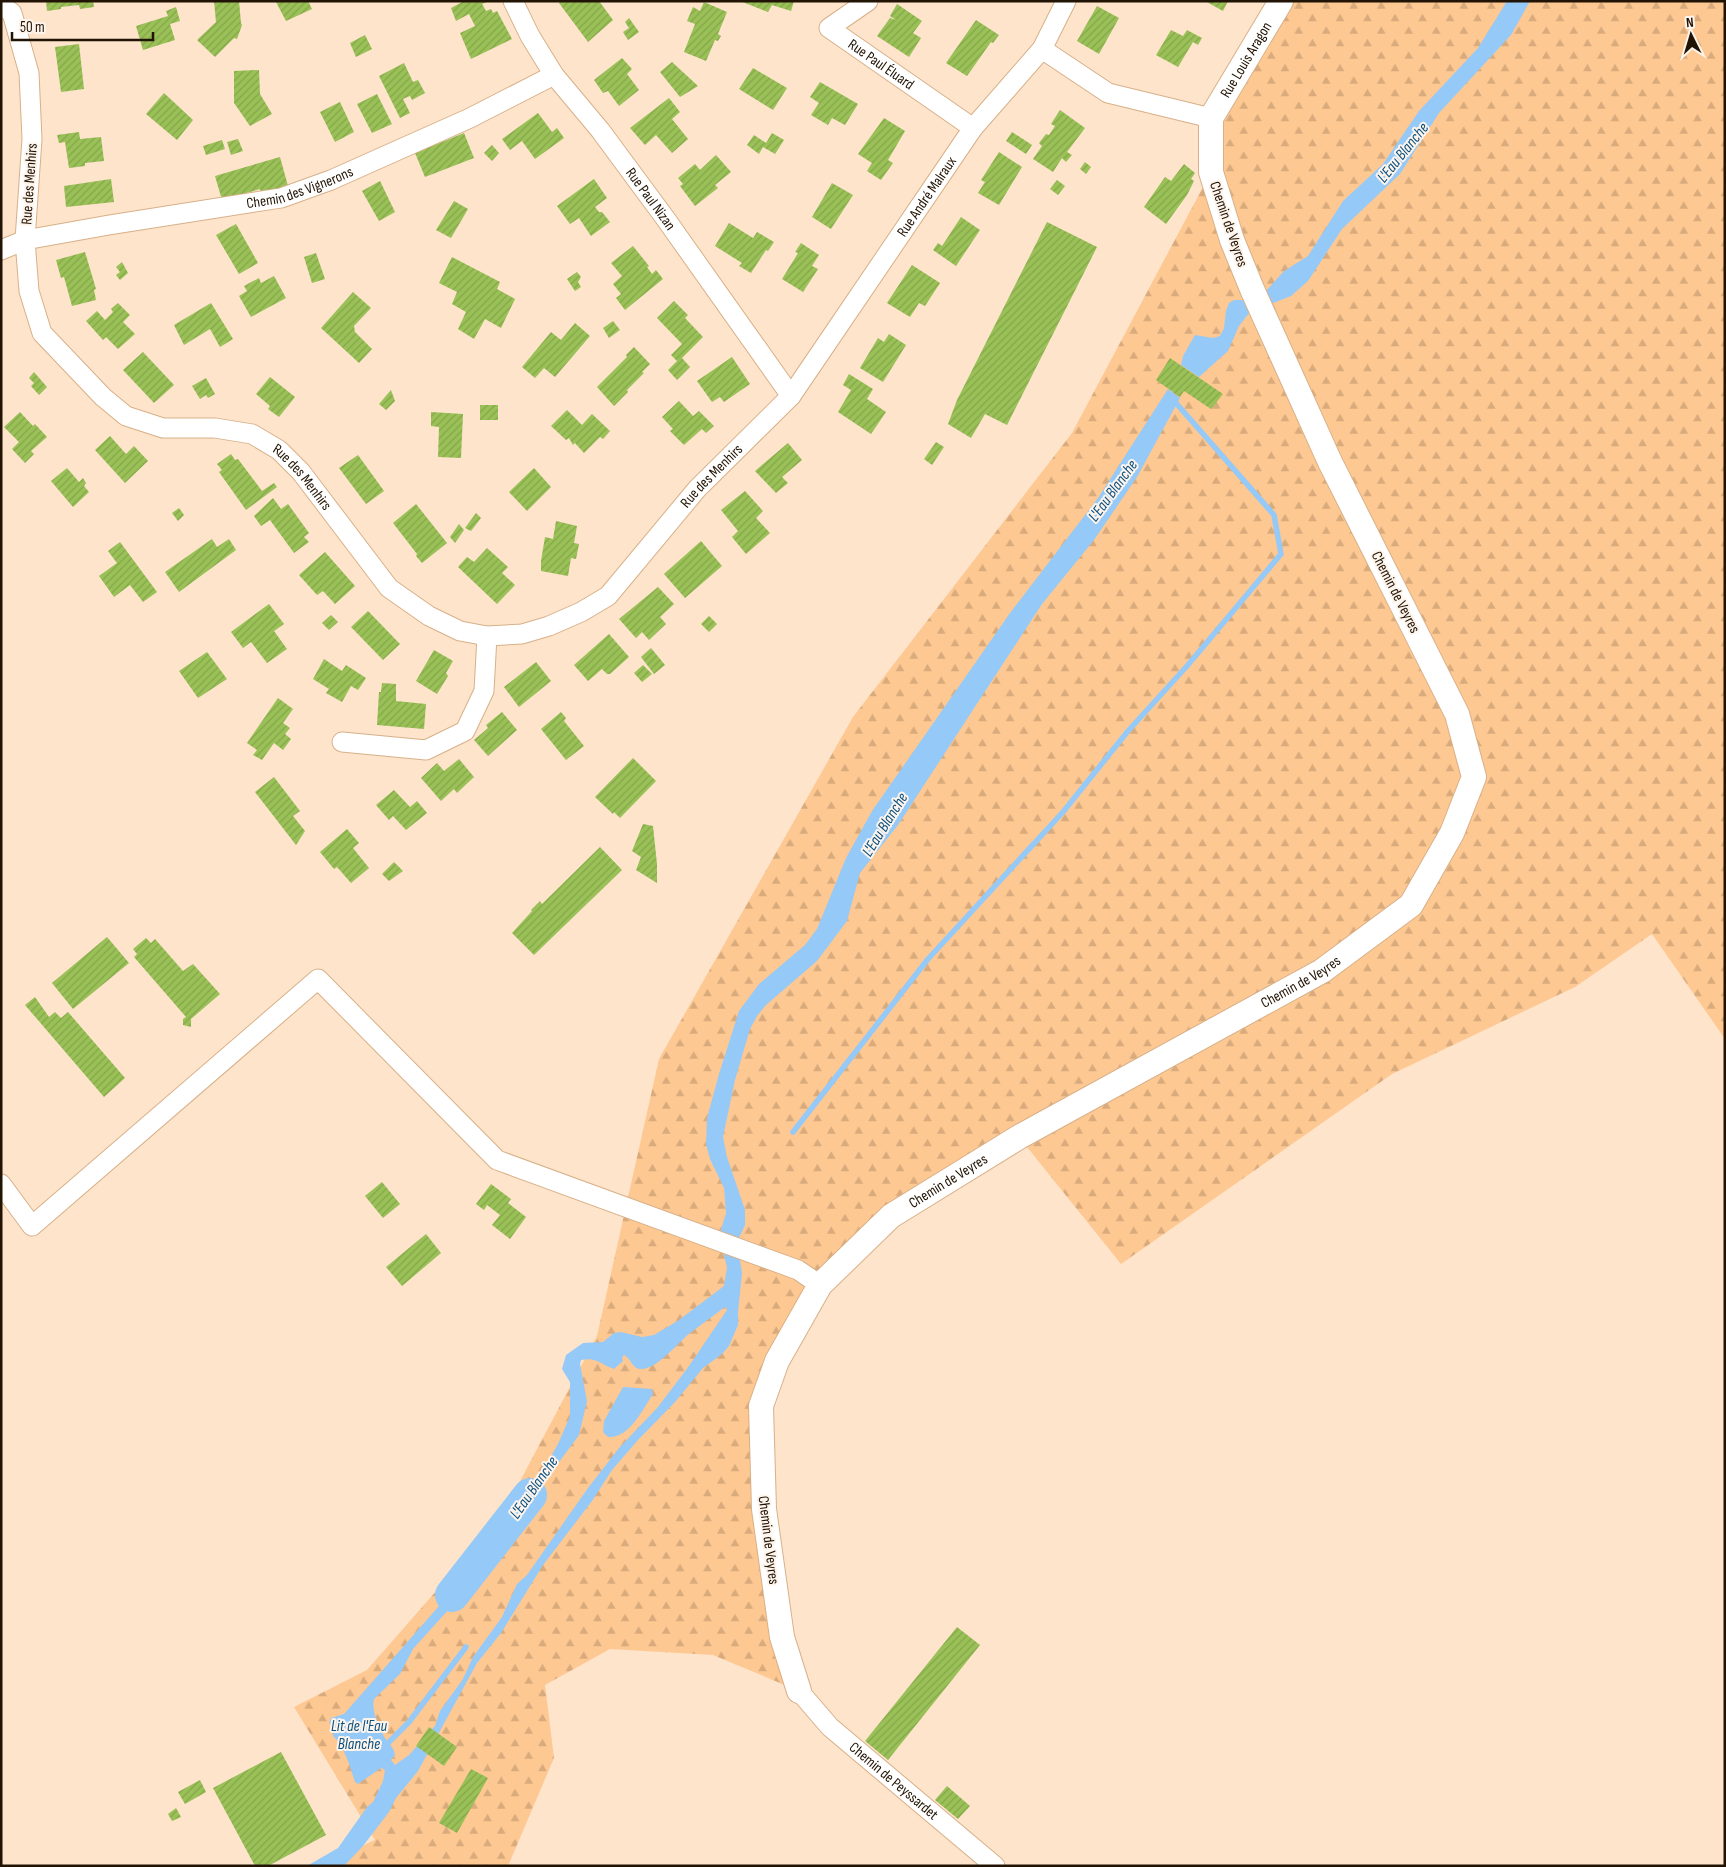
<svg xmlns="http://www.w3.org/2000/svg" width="1726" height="1867" font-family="'Sofia Sans Condensed',sans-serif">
	<defs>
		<pattern id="forest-firs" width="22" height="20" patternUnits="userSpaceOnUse" patternTransform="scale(1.25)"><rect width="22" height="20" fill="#fec892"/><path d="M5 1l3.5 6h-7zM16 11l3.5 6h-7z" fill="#d9ab7c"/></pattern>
		<pattern id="building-hatch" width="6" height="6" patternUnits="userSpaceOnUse" patternTransform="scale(1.25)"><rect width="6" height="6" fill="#9ac157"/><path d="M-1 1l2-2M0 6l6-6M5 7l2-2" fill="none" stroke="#84a54a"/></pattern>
	</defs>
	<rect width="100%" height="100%" fill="#fde4cb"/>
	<path fill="url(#forest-firs)" d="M1281,1H1725V1039L1652,934L1575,987L1392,1074L1121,1264L1019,1137L891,1216L820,1285L761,1406L799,1691L713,1655L610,1649L545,1685L554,1758L508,1866H319L375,1840L294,1707L367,1670L501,1517L597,1336L659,1059L853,717L1072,433L1211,172V118Z"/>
	<g fill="#95c9f7" fill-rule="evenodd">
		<path d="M1507,1H1530L1511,35L1439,113L1400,174L1342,229L1308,281L1291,296L1250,312L1239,326L1228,351L1199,377L1181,365L1183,356L1195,335L1213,338L1220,336L1224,328L1226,311L1229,303L1234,300H1243L1264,293L1284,271L1308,256L1343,201L1383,164L1419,111L1478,48Z"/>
		<path d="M1168,389L1180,398L1137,477L1094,540L1042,604L898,825L860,873L847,921L817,961L766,1005L757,1016L750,1029L735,1080L723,1137L727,1157L745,1210V1225L737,1242L742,1273L738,1312V1325L729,1346L722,1354L703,1368L675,1402L638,1440L612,1470L592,1501L543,1565L501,1633L477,1663L418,1771L396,1798L389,1812L363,1846L344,1866H307L338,1848L367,1807L373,1802L383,1781L385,1770L381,1768L358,1784L355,1782C350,1767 345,1747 333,1736V1727L329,1723L331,1718L344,1714L490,1548L511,1515L528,1496L558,1444L570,1416V1382L562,1369L566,1355L583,1343L603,1342L614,1333L621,1332L642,1337L654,1335L679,1320L724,1286L727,1267L719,1236L726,1213L724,1188L710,1159L706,1144L707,1118L719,1074L739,1011L759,984L805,945L817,929L846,858L872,811L1010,613L1098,498ZM725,1307L727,1310L689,1366L658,1407L619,1448L588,1488L527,1575L517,1584L502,1617L473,1657L463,1679L440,1711L435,1726L409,1755L395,1765L391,1760L395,1755C394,1747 389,1744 385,1738C379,1728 371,1710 374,1699L400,1674L413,1649L449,1609L459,1593L481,1568L579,1435L587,1401L580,1364L581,1360C598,1357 599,1364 614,1369L623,1361L622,1358L624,1355C631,1358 632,1369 641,1369C656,1370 679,1342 690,1333C702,1324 713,1316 725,1307Z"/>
		<path d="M623,1387L652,1389L653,1394C643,1409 629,1439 608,1437L603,1432L604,1421Z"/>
	</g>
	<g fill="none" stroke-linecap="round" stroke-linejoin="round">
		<g stroke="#95c9f7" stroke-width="5.5">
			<path d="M793,1132L928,959L1063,812L1128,731L1187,666L1281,554L1274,515L1176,403"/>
			<path d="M383,1748L409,1722L466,1647"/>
		</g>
		<path stroke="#95c9f7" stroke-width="34" d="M452,1595L530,1495"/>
	</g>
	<g fill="url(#building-hatch)">
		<path d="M46,1H93L94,7L80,9L79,5L61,7V9L47,11Z"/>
		<path d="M214,1H239L241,23L242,25L237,39L234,38L215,57L197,40L216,22Z"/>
		<path d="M308,1L312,9L286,21L276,2Z"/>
		<path d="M464,1H489L482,4L486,11L491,9L493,13L497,11L512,39L471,59L460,33L475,26L469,14L456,21L451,8Z"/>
		<path d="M561,1H599L613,20L588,42L559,3Z"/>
		<path d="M740,1H794L791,11L772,5L768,12Z"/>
		<path d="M1205,1H1228L1223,11Z"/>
		<path d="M704,2L727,12L718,34L721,36L718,41L715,40L706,61L684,52L695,24L687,21L693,7L700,11Z"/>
		<path d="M897,4L922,21L913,33L921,38L909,57L877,36L890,18L896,20L890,16Z"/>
		<path d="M1097,6L1119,18L1099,54L1077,41Z"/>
		<path d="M176,7L180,21L170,24L175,40L143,50L136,26L168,16L166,11Z"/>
		<path d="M629,18L639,32L628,40L623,32L629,28L625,22Z"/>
		<path d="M976,20L999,35L993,43L991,42L967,76L946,63Z"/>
		<path d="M1171,30L1183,36L1187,30L1202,38L1198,45L1193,42L1178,67L1156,55Z"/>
		<path d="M365,35L372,49L356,57L350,43Z"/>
		<path d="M79,44L84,89L61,92L55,47Z"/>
		<path d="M622,58L632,69L627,74L639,90L619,106L608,91L603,93L594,80Z"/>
		<path d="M672,62L698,86L680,97L660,72Z"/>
		<path d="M404,63L413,82L418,80L425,93L412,100L410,96L403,99L410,113L400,118L379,76Z"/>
		<path d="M753,68L787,88L773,110L739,89Z"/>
		<path d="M259,70L260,94L272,114L250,126L234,103V71Z"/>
		<path d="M820,82L858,104L845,125L832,118L828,125L811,115L819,103L810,97Z"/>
		<path d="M164,93L193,120L177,140L146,114Z"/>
		<path d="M377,94L392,124L372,133L357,104Z"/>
		<path d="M669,98L680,112L672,119L688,139L672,153L656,135L645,145L630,128Z"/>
		<path d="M340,102L354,132L335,142L320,112Z"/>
		<path d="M1060,110L1085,128L1067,152L1072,155L1066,162L1062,158L1053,172L1033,159L1042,146L1039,143L1046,134L1049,135L1055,126L1051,124Z"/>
		<path d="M538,113L552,132L557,128L564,138L535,159L522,141L510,150L502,139Z"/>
		<path d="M884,118L905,131L888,160L893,163L881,180L867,171L872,163L858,154Z"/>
		<path d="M79,132L80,139L101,137L104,161L85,163V166L69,168L65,142L59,143L57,135Z"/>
		<path d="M1012,132L1032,145L1026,154L1006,141Z"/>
		<path d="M464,133L474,158L425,177L415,153Z"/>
		<path d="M772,133L784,140L775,154L763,147L759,154L747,145L754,135L766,143Z"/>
		<path d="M238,139L243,151L231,155L227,142Z"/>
		<path d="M222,140L225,149L206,155L203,146Z"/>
		<path d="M492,145L499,153L492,161L484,153Z"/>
		<path d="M999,152L1022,167L999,205L978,193L985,182L981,180Z"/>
		<path d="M716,155L731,172L715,185L718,188L695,206L680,186L683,184L678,178L695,164L700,170Z"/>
		<path d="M280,157L288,186L261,194L260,189L222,200L215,176Z"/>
		<path d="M1085,162L1091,167L1086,174L1080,169Z"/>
		<path d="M1184,164L1195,173L1191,179L1194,181L1187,195L1166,224L1144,207L1165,177L1171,181Z"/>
		<path d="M111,179L114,202L66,207L64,186Z"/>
		<path d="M594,179L607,198L595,207L599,212H602L610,222L591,236L579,218L570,224L557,206Z"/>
		<path d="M1057,180L1065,186L1058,195L1050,189Z"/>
		<path d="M380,181L395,212L379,221L362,191Z"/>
		<path d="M832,183L853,195L831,229L812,217Z"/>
		<path d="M454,201L468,209L451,238L436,230Z"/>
		<path d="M961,217L980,230L956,266L933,250L938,243L942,246Z"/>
		<path d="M1047,222L1097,247L1007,425L985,414L971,438L948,424L957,400Z"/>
		<path d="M729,223L753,238L757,232L774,242L768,251L766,250L751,273L739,266L742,263L715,246Z"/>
		<path d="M236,224L258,263L239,274L216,235Z"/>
		<path d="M801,243L819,255L812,266L818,269L803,292L782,279L798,253L795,252Z"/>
		<path d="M633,246L649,266L647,267L652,274L656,270L663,279L625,310L616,298L621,294L613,284L622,276L611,263Z"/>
		<path d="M85,252L96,289L94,290L96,300L72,306L64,277L61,278L56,260Z"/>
		<path d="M316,253L325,279L312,283L304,257Z"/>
		<path d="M452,257L500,282L497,289L515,299L501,328L485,319L474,339L458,329L466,312L452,304L457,292L439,283Z"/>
		<path d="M122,262L128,273L120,280L116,275L120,272L116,267Z"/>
		<path d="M912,265L940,283L925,306L919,303L910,317L887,303Z"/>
		<path d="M577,272L581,277L578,282L581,287L575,291L567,279Z"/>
		<path d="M274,276L286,298L251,317L239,296L247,291L244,286L259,278L261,283Z"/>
		<path d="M353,292L371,308L354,326L355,332L372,349L359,363L321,328Z"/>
		<path d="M674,301L688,315L685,318L703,337L682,358L690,367L677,380L668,370L677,361L671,355L682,344L657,318Z"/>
		<path d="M118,303L130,315L123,322L135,334L118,349L106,337L103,340L86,321L97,311L105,320L113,312L111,309Z"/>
		<path d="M211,303L233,339L220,347L210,329L184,345L174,325Z"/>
		<path d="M613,321L620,330L609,338L603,328Z"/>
		<path d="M575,323L590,336L555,377L544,368L535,378L522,367L551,332L561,340Z"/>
		<path d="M889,334L906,345L883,382L860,368L878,338L884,342Z"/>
		<path d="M634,347L650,364L642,372L644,373L627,390L628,392L614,406L597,387L627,357L626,355Z"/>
		<path d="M143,352L174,385L154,403L123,370Z"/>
		<path d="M732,357L750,384L724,402L720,397L712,402L697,381Z"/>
		<path d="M1170,358L1223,394L1211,409L1184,391L1180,397L1156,380Z"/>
		<path d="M34,372L47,387L39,395L31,386L34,383L29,378Z"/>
		<path d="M849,374L873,389L867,399L886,412L871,434L838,412L851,390L843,385Z"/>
		<path d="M270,377L295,397L279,417L268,409L270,406L256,394Z"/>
		<path d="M206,378L215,394L208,398L206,395L200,399L192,386Z"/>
		<path d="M391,390L395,401L386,410L379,404Z"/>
		<path d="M679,401L693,416L699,411L714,426L706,433L702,429L684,445L670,431L673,429L662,417Z"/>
		<rect x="480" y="405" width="18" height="15"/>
		<path d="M567,410L582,425L592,414L610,431L603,439L600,437L584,453L575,443L573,445L569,438L566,440L551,426Z"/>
		<path d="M20,412L33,426L35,424L47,437L31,451L34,454L25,463L12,449L19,442L4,427Z"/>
		<path d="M431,412L463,414L461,458L438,457L439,427L431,426Z"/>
		<path d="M110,436L126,454L134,446L148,461L125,483L95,450Z"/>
		<path d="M936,442L944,447L932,465L924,459Z"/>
		<path d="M788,443L802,460L782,477L788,483L776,493L755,471Z"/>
		<path d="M231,454L235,460L238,459L262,491L274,483L277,487L246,510L219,472L222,470L217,464Z"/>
		<path d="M358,455L384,491L366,504L339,468Z"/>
		<path d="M67,468L79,482L83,478L86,483L84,486L89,492L73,507L51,481Z"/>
		<path d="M534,468L551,487L527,511L509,492Z"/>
		<path d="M745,491L763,511L756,518L770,533L746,554L732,537L738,531L721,510Z"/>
		<path d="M273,498L281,509L288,504L309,533L304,537L309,542L294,553L270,520L261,526L254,516Z"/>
		<path d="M416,504L447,543L422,563L416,556L417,554L393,523Z"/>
		<path d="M179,508L184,515L178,521L172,513Z"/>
		<path d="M476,513L481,518L471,531L465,528Z"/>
		<path d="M556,521L577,526L574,543L579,544L576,559L571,558L568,576L541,571V561L545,537L553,539Z"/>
		<path d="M459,524L464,530L455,543L450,537Z"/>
		<path d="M212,539L217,547L229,539L236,550L179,592L165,572Z"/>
		<path d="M701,541L722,566L685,598L664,574Z"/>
		<path d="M120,542L157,592L143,602L130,585L114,597L99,576L117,563L108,551Z"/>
		<path d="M487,548L508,567L502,573L515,585L497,604L458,567L467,557L474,562Z"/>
		<path d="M325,552L355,586L335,604L323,591L317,595L299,575Z"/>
		<path d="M658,587L674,604L660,617L666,624L649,640L642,632L636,638L619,619Z"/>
		<path d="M269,604L284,624L274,631L287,649L267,663L251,642L243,648L231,632Z"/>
		<path d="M368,611L400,644L383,660L351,627Z"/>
		<path d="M331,615L338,622L329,630L322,623Z"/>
		<path d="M709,616L717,624L709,632L701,624Z"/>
		<path d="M609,634L629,657L610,674H607L602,669L588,681L574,665Z"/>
		<path d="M651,648L665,665L654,674L641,657Z"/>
		<path d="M434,650L453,661L446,673L448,676L437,694L416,681Z"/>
		<path d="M207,652L227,679L198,698L179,671Z"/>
		<path d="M324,659L342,671L346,665L366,678L358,690L351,686L342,702L326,693L329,689L313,679Z"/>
		<path d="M536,662L551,681L519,707L504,687Z"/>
		<path d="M643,665L652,674L642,682L634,673Z"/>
		<path d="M382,683L396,684V701L426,704L424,729L377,725L379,692H381Z"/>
		<path d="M278,698L293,709L283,723L290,728L285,734L291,739L283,750L274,743L262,760L253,755L257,750L247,743Z"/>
		<path d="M502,712L517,730L488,756L474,740L488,728L486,725Z"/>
		<path d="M561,712L566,718L564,721L584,746L566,760L541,729Z"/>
		<path d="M633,758L656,781L620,818L614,812L613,814L595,797Z"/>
		<path d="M459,759L474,777L457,793L454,789L441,801L421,778L437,763L444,771Z"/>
		<path d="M274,777L300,811L293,816L305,831L296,845L255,792Z"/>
		<path d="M394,790L410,807L417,801L427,813L406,830L393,816L389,820L376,805Z"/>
		<path d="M643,824L653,826L657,864V883L636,870L641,857L632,851Z"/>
		<path d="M347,829L359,843L353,848L369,868L351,883L337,867L334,869L320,852Z"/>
		<path d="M600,847L622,870L534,955L512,933L532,911L531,910L540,901L542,904Z"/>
		<path d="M394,862L403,871L389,881L382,874Z"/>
		<path d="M107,937L129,963L73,1009L52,983Z"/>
		<path d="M146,938L151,943L155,939L183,971L193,964L220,994L191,1019V1027L183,1025V1019L186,1017L134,957L137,954L133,949Z"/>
		<path d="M35,997L49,1017L55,1012L61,1018L68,1012L125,1078L104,1097L25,1005Z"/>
		<path d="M382,1182L400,1204L383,1218L365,1196Z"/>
		<path d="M491,1184L511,1199L508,1203L526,1217L510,1239L492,1225L500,1215L487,1205L484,1210L476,1204Z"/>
		<path d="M426,1234L441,1253L402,1286L386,1267Z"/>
		<path d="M957,1627L980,1645L888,1760L865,1741Z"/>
		<path d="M429,1727L457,1747L444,1766L416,1746Z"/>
		<path d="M281,1752L326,1835L268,1866H255L213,1788Z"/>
		<path d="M471,1769L488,1778L457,1833L439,1823Z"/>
		<path d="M200,1780L206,1792L185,1804L178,1792Z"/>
		<path d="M947,1786L970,1806L958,1819L935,1800Z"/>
		<path d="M176,1808L181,1817L172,1821L168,1814Z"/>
	</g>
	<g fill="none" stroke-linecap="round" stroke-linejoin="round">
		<defs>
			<g id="minor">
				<path id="s1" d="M513,1L530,36L554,75L600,130L665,218L791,396"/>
				<path id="s2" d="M868,1L829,28L973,128"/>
				<path id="s3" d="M1,5L12,13L29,73L32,139L25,240L29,291L42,333L103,397L126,416L163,428H215L252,434L279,450L301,472L389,588L429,616L460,631L487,636L522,634L549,626L581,612L608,596L697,489L791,396L973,128L1042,49L1066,1"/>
				<path d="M1042,49L1108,93L1211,118"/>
				<path id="s4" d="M1,250L25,240L109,225L281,198L331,180L470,118L554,75"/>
				<path d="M342,742L426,750L465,731L484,691L487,636"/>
				<path d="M1,1184L32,1226L318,979L497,1160L798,1270L820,1285"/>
				<path id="s5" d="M799,1691L830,1727L995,1866"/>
			</g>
			<g id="tertiary">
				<path id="s6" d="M799,1691L782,1637L764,1509L761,1406L777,1361L820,1285L891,1216L1019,1137L1322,971L1411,905L1452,833L1474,777L1457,714L1330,462L1252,289L1232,240L1211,172V118L1281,1"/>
			</g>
		</defs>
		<use href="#minor" stroke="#d8b088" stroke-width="21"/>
		<use href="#tertiary" stroke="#d8b088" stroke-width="26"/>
		<use href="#minor" stroke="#fff" stroke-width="19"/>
		<use href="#tertiary" stroke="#fff" stroke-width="24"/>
	</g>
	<g text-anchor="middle" stroke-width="4" stroke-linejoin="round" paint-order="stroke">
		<g font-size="15" fill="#221405" stroke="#fdf4ec">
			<text dy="5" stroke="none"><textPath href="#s6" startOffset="2056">Rue Louis Aragon</textPath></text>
			<text dy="5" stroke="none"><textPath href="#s2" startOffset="111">Rue Paul Éluard</textPath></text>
			<text transform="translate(29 184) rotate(-86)" y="5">Rue des Menhirs</text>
			<text dy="5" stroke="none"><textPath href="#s4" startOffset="306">Chemin des Vignerons</textPath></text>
			<text dy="5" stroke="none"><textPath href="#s3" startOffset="1546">Rue André Malraux</textPath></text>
			<text dy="5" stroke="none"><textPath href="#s1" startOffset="242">Rue Paul Nizan</textPath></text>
			<text transform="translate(1229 224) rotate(71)" y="5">Chemin de Veyres</text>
			<text dy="5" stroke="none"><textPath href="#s3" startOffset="1192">Rue des Menhirs</textPath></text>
			<text dy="5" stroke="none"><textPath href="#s3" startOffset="652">Rue des Menhirs</textPath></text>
			<text transform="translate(1396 592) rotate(63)" y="5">Chemin de Veyres</text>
			<text dy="5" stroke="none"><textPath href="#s6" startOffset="995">Chemin de Veyres</textPath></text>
			<text dy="5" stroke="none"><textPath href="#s6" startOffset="590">Chemin de Veyres</textPath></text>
			<text transform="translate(769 1540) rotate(83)" y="5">Chemin de Veyres</text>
			<text dy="5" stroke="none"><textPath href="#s5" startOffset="131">Chemin de Peyssardet</textPath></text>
		</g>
		<g font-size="16" font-style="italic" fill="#0a5081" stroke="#fdf4ec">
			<text transform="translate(1402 152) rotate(-51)" y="6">L'Eau Blanche</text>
			<text transform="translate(1112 490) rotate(-54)" y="6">L'Eau Blanche</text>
			<text transform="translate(884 824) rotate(-58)" y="6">L'Eau Blanche</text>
			<text transform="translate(533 1487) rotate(-55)" y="6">L'Eau Blanche</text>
			<text x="359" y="1731">Lit de l'Eau<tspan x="359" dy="18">Blanche</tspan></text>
		</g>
	</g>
	<rect width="1726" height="1867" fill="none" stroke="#221405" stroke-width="5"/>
	<g transform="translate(1691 35) rotate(355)" stroke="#fdf4ec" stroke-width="4" paint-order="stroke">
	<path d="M0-4L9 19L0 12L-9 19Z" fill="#221405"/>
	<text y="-8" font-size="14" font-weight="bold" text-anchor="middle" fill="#221405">N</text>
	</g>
	<path d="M12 32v8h141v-8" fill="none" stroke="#221405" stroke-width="2.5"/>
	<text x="20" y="32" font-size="15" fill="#221405" stroke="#fdf4ec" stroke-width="4" paint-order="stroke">50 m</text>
</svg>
